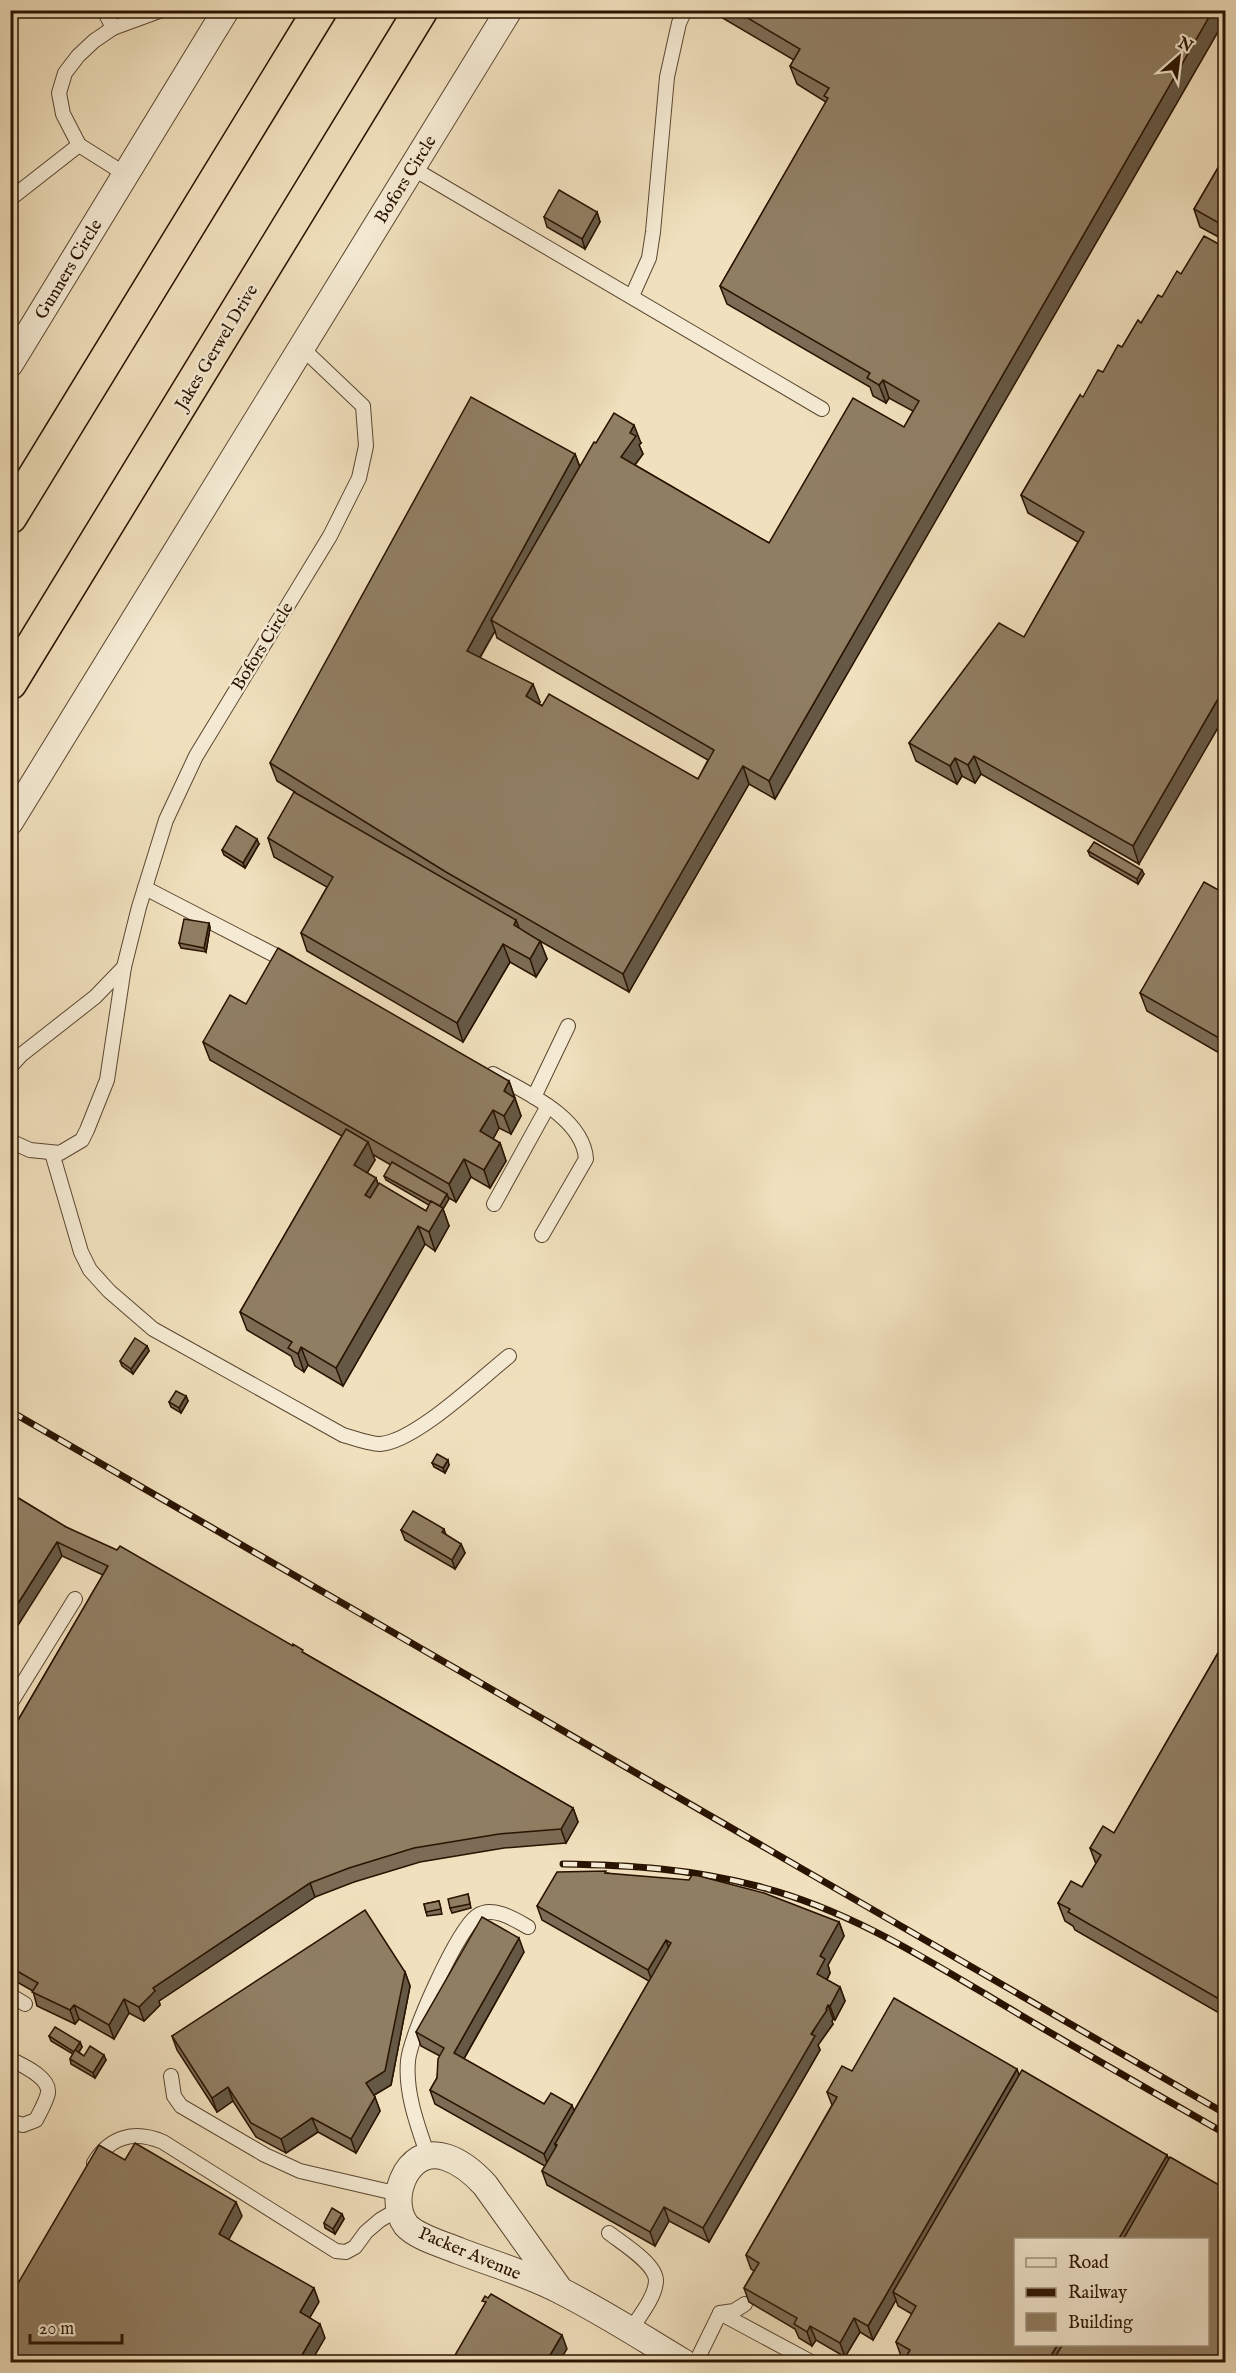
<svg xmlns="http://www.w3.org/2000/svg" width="1236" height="2373" font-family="'IM FELL English',serif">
	<rect width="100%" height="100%" fill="#f0e0bd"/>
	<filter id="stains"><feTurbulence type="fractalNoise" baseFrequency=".00333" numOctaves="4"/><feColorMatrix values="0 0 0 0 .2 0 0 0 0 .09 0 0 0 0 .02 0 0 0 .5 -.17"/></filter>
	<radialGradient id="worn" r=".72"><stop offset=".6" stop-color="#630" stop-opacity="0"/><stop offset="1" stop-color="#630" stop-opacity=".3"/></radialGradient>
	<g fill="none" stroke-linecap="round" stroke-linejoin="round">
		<defs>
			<g id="service">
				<path d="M104,10L113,28"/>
				<path d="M412,168L822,409"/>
				<path d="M125,174L79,145L63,114L59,93L65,73L78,56L94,41L113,28L162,10"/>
				<path d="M10,199L79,145"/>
				<path d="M632,296L649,258L653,232L667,77L679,23L685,10"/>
				<path d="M145,888L290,963"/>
				<path d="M10,1067L21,1055L95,997L124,967"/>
				<path d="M493,1074C525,1092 583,1117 586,1159L542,1235"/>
				<path d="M534,1097L568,1026"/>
				<path d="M10,1141L30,1150L60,1153L82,1140L87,1130L107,1080L124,967L139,907L166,820L196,756L330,536L359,478L366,446L363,406L301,347"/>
				<path d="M52,1153L81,1252L90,1270L109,1291L153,1329L343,1435C354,1438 369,1444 380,1444C415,1442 480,1379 509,1356"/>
				<path d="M494,1204L548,1106"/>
				<path d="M10,1704L75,1599"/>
				<path d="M10,1995L25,2004"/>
				<path d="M10,2059C22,2065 50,2077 48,2093C46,2102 40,2112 36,2120L23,2125L10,2121"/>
				<path d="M171,2076L174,2096L181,2106L265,2155L300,2171L399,2194"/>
				<path d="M428,2156C418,2127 405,2093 408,2061C410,2036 457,1930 477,1916C492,1905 514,1919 528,1927"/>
				<path d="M94,2163C110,2136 135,2130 163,2142L336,2251L346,2252L355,2247L366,2232L380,2220L399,2209"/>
				<path d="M609,2233C622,2243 655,2263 656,2280C656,2297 638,2318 630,2331"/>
				<path d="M720,2313L811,2362"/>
				<path d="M696,2362L720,2313L734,2311L745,2304"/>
			</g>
			<g id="minor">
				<path d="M10,364L226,10"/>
				<path d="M10,822L509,10"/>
				<path d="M560,2290L485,2185C464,2162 428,2138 406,2173C397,2189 395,2210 406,2225C416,2237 445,2245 459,2251C493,2264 529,2274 561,2291C603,2312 643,2338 683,2362"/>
			</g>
			<g id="trunk">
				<path d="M10,517L320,10"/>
				<path d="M10,683L421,10"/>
			</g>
		</defs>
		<use href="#service" stroke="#5b4630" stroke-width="16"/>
		<use href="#minor" stroke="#5b4630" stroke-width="28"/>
		<use href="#trunk" stroke="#291301" stroke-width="36"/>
		<use href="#service" stroke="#f5ebd4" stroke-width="14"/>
		<use href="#minor" stroke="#f5ebd4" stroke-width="26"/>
		<use href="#trunk" stroke="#f0e0bd" stroke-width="33"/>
		<defs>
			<g id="rail">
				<path d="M10,1411L1226,2114"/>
				<path d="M563,1864C630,1865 692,1869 757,1886C852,1910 934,1964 1017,2013C1086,2054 1156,2094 1226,2134"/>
			</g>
		</defs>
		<use href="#rail" stroke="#291301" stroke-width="7"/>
		<use href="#rail" stroke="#f5ebd4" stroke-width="4.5" stroke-dasharray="14" stroke-linecap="butt"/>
	</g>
	<g fill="#7c6c55" stroke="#291301" stroke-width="1.5" fill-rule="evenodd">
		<path d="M709,10H1226L775,799L749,784L629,992L540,941L547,959L536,977L510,962L463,1042L307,951L301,933L327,887L274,857L268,838L295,792L277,781L270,763L575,454L580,467L596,443H641L639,445L643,454L635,465L769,543L904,427L913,411L889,398L886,403L873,396L870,387L727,304L720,286L826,102L797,84L790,66L794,60ZM495,631L497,638L708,760L698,779L539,704L540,702L480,658Z"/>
		<path d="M1226,154V241L1200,227L1194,209Z"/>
		<path d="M597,212L600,222L585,249L547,227L544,217Z"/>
		<path d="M1080,395L1139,864L981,774L975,783L962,776L957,784L916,761L909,743L1024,637L1078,542L1028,513L1021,495Z"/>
		<path d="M259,844L245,868L224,855L222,850Z"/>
		<path d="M1088,851L1144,874L1138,884L1090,856Z"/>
		<path d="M1226,887V1057L1147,1011L1140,993L1220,891Z"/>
		<path d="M209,923L210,928L206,952L181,948L179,943Z"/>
		<path d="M246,1004L509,1081L521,1116L511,1134L499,1128L493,1139L500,1143L506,1161L490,1188L471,1177L456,1202L449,1198L443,1209L449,1226L435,1251L425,1244L343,1386L308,1365L304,1372L295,1366L291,1356L247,1330L240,1312L342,1136L210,1060L203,1042ZM372,1154L391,1165L384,1176L386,1180L429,1205L426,1211L378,1185L376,1178L367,1173L375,1160Z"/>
		<path d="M147,1346L149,1351L133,1374L122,1366L120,1361Z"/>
		<path d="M186,1396L188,1401L181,1413L171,1407L169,1402Z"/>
		<path d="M432,1463L449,1465L445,1473L434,1467Z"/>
		<path d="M10,1493L66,1527L304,1653L573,1808L578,1822L566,1843L504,1848L420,1862L354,1882L315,1897L159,2001L160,2005L144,2021L129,2013L114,2039L79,2019L75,2024L37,2006L33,1991L10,1978V1734L103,1575L62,1556Z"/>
		<path d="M444,1529L446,1535L461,1544L465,1553L455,1569L405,1540L401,1530Z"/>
		<path d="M1226,1639V2017L1075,1930L1073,1926L1065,1921L1058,1903L1082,1887L1096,1864L1090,1848L1114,1833Z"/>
		<path d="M607,1873L839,1922L844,1936L828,1965L830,1973L827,1980L840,1987L845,2001L835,2020L833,2019L832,2021L833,2024L818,2045L820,2050L709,2242L669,2221L655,2246L547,2185L542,2171L545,2166L435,2104L430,2090L437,2078L440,2056L421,2046L416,2032L524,1952L464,2059L544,2104L574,2111L649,1981L542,1920L537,1906Z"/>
		<path d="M468,1894L471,1908L452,1913L450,1908Z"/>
		<path d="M439,1901L442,1914L427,1916L424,1904Z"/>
		<path d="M405,1972L410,1986L391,2085L374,2095L380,2111L356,2153L318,2132L286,2153L256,2137L233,2101L217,2112L177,2050L172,2036Z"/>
		<path d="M49,2036L80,2042L82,2047L79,2052L84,2056L106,2060L95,2078L71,2064L70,2059L73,2054L51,2041Z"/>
		<path d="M852,2071L1019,2074L1167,2155L1169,2160L1226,2189L905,2358L901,2356L896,2342L912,2314L898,2306L896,2300L873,2340L860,2332L845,2357L816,2340L812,2346L799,2338L795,2329L749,2302L744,2288L754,2271L751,2269L746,2255L832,2105L827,2092Z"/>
		<path d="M342,2214L344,2219L335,2234L325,2228L324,2223Z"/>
	</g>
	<g fill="#655845" stroke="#291301" stroke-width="1.5">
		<path d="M1213,10H1226V18L775,799L769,781Z"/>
		<path d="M597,212L600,222L585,249L582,239Z"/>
		<path d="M883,380L889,398L886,403L879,385Z"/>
		<path d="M634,425L641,443L639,445L643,454L627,475L621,457L630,433Z"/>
		<path d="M575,454L582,473L491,620L495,631L473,669L467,651Z"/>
		<path d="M533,684L540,702L533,714L526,696Z"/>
		<path d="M1226,685V714L1139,864L1133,846Z"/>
		<path d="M974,756L981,774L975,783L968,765Z"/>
		<path d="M955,758L962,776L957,784L950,766Z"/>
		<path d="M743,766L749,784L629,992L623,974Z"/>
		<path d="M257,839L259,844L245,868L243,863Z"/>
		<path d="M1142,870L1144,874L1138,884L1137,879Z"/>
		<path d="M516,920L523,938L514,925Z"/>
		<path d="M209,923L210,928L206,952L204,948Z"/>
		<path d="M540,941L547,959L536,977L530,959Z"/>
		<path d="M503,944L510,962L463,1042L457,1023Z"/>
		<path d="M509,1081L521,1116L511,1134L504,1116V1091Z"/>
		<path d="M493,1110L499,1128L487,1150L480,1131Z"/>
		<path d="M368,1142L375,1160L361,1183L354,1165Z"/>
		<path d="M500,1143L506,1161L490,1188L484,1170Z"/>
		<path d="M464,1159L471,1177L456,1202L449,1184Z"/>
		<path d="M376,1178L382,1196L372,1213L365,1195Z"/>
		<path d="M447,1194L449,1199L443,1209L449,1226L435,1251L429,1232L439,1207Z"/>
		<path d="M418,1226L425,1244L343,1386L336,1368Z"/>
		<path d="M147,1346L149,1351L133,1374L131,1369Z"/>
		<path d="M301,1347L308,1365L304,1372L298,1354Z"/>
		<path d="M186,1396L188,1401L181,1413L179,1408Z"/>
		<path d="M448,1460L449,1465L445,1473L443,1468Z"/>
		<path d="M57,1542L62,1556L10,1638V1616Z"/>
		<path d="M461,1544L465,1553L455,1569L452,1560Z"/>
		<path d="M12,1641L14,1645L10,1650V1643Z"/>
		<path d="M573,1808L578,1822L566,1843L561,1829Z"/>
		<path d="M310,1883L315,1897L159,2001L160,2005L144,2021L139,2007L153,1988Z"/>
		<path d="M839,1922L844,1936L828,1965L830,1973L822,1988L817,1974L820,1956Z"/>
		<path d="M519,1938L524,1952L459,2067L454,2053Z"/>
		<path d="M666,1940L671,1954L653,1984L648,1970Z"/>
		<path d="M405,1972L410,1986L391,2085L371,2097L366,2083Z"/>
		<path d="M840,1987L845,2001L835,2020L830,2006Z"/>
		<path d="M124,1999L129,2013L114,2039L109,2025Z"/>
		<path d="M74,2005L79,2019L75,2024L70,2010Z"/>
		<path d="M828,2005L833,2019L832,2021L833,2024L818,2045L820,2050L709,2242L703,2228Z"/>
		<path d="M80,2042L82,2047L76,2056L74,2052Z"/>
		<path d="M104,2055L106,2060L95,2078L93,2073Z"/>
		<path d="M1017,2069L1022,2083L893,2292L896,2300L873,2340L868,2326Z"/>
		<path d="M228,2087L233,2101L217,2112L212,2098Z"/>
		<path d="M10,2094L16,2108L10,2117Z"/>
		<path d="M375,2097L380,2111L356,2153L351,2139Z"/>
		<path d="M572,2105L577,2119L557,2145L555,2144L558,2152L549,2168L544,2154Z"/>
		<path d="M312,2118L318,2132L286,2153L281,2139Z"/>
		<path d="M1167,2155L1172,2169L1132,2240H1118Z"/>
		<path d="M236,2202L242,2216L224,2248L219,2234Z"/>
		<path d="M664,2207L669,2221L655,2246L650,2232Z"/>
		<path d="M342,2214L344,2219L335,2234L333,2229Z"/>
		<path d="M314,2288L319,2302L305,2326L300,2312Z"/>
		<path d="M854,2318L860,2332L845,2357L840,2343Z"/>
		<path d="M320,2324L325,2338L311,2362H298Z"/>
		<path d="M810,2326L816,2340L812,2346L807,2332Z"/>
		<path d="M562,2335L567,2349L559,2362H546Z"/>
		<path d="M1058,2344H1071L1060,2362H1047Z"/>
	</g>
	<g fill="#907e63" stroke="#291301" stroke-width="1.5">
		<path d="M734,10H1213L769,781L743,766L623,974L446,872L270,763L471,397L575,454L467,651L533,684L526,696L542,706L549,694L698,779L714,750L491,620L594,442L596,443L614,413L634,425L630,433L636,436L621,457L769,543L853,398L904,427L919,401L883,380L879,385L867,378L870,373L720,286L828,98L824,96L829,88L790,66L800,49Z"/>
		<path d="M1226,154V227L1194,209Z"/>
		<path d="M559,190L597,212L582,239L544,217Z"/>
		<path d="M1204,236L1226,248V685L1133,846L974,756L968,765L955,758L950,766L909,743L999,623L1024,637L1084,532L1021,495L1080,395L1083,397L1098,370L1103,372L1118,345L1122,347L1138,320L1141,323L1158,295L1162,297L1177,271L1181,274Z"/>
		<path d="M294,792L516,920L514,925L540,941L530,959L503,944L457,1023L301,933L333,877L268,838Z"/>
		<path d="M236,826L257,839L243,863L222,850Z"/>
		<path d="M1094,842L1142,870L1137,879L1088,851Z"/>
		<path d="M1204,882L1220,891L1223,885L1226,887V1042L1140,993Z"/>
		<path d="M184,919L209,923L204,948L179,943Z"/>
		<path d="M278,948L509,1081L504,1091L515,1098L504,1116L493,1110L480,1131L500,1143L484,1170L464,1159L449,1184L203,1042L230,995L246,1004Z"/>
		<path d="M346,1129L368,1142L354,1165L376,1178L365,1195L370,1198L379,1183L426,1211L431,1201L443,1208L429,1232L418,1226L336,1368L301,1347L298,1354L288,1348L292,1342L240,1312Z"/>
		<path d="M392,1162L447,1194L440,1206L431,1201V1202L384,1176Z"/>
		<path d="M135,1338L147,1346L131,1369L120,1361Z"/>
		<path d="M176,1391L186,1396L179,1408L169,1402Z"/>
		<path d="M437,1454L448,1460L443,1468L432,1463Z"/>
		<path d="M10,1493L66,1527L117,1550L120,1546L293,1646V1644L303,1650L302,1652L573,1808L561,1829L499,1834L414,1848L349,1868L310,1883L153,1988L155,1991L139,2007L124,1999L109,2025L74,2005L70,2010L32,1992L38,1983L10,1967V1734L108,1566L57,1542L10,1616Z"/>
		<path d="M413,1511L444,1529L442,1532L461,1544L452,1560L401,1530Z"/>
		<path d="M1226,1639V2003L1068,1912L1070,1909L1058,1903L1071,1881L1082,1887L1101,1855L1090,1848L1103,1826L1114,1833Z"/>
		<path d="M606,1871L605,1873L689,1880L692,1875L699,1876L764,1893L839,1922L820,1956L825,1959L817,1974L840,1987L830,2006L828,2005L826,2009L827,2010L811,2034L815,2036L703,2228L664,2207L650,2232L542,2171L557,2145L555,2144L671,1943L666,1940L648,1970L537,1906L557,1872Z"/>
		<path d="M468,1894L470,1904L450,1908L448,1899Z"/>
		<path d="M439,1901L441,1909L426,1912L424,1904Z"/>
		<path d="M365,1910L405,1972L385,2071L366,2083L375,2097L351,2139L312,2118L281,2139L251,2123L228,2087L212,2098L172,2036Z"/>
		<path d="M482,1917L519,1938L454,2053L544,2104L551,2093L572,2105L544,2154L430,2090L437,2078L438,2059L444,2048L416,2032Z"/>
		<path d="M894,1998L1017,2069L868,2326L854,2318L840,2343L810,2326L807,2332L794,2324L797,2318L744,2288L759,2263L746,2255L837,2097L827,2092L842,2066L852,2071Z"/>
		<path d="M55,2027L80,2042L74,2052L49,2036Z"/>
		<path d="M90,2046L104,2055L93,2073L70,2059L75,2050L84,2056Z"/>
		<path d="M1022,2070L1167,2155L1118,2240H1016V2344H1058L1047,2362H903L910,2350L896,2342L916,2306L893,2292Z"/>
		<path d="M135,2143L236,2202L219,2234L314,2288L300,2312L320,2324L298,2362H10V2297L99,2145L125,2160Z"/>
		<path d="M1170,2157L1226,2189V2362H1052L1063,2344H1208V2240H1123Z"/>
		<path d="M332,2208L342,2214L333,2229L324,2223Z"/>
		<path d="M491,2294L562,2335L546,2362H451L486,2302L482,2301L485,2296L488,2298Z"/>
	</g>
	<g text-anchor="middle" stroke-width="5" stroke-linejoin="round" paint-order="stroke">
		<g font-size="18" fill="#291301" stroke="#f5ebd4">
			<text transform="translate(405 179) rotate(-58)" y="6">Bofors Circle</text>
			<text transform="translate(68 269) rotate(-59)" y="6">Gunners Circle</text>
			<text transform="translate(216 347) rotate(-59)" y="6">Jakes Gerwel Drive</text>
			<text transform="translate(262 646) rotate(-58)" y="6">Bofors Circle</text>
			<text transform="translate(470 2253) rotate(23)" y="6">Packer Avenue</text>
		</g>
	</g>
	<rect width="1236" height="2373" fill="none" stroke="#f0e0bd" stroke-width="36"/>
	<rect x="12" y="12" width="1212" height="2349" fill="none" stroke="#291301" stroke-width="3"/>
	<rect x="18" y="18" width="1200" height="2337" fill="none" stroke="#291301" stroke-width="1.5"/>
	<rect x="1014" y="2238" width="195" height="108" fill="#f5ebd4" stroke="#a39580" stroke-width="1.5"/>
	<rect x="1026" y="2258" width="30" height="9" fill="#f5ebd4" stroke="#a39580" stroke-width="1.5"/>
	<text x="1068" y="2268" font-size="18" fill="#291301">Road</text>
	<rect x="1026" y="2288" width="30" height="9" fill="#291301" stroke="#a39580" stroke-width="1.5"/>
	<text x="1068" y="2298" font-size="18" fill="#291301">Railway</text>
	<rect x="1026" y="2313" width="30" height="18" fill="#907e63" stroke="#a39580" stroke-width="1.5"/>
	<text x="1068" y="2328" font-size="18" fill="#291301">Building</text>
	<g transform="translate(1179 57) rotate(28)" stroke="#f5ebd4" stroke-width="4.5" paint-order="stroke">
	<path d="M0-4.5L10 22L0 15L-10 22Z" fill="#291301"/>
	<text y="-9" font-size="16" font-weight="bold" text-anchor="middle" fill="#291301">N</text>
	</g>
	<path d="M30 2334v9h92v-9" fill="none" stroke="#291301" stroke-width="3"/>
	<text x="39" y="2334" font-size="18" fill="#291301" stroke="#f5ebd4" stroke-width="4.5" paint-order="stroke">20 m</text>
	<rect width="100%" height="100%" filter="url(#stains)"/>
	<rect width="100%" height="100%" fill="url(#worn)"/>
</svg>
